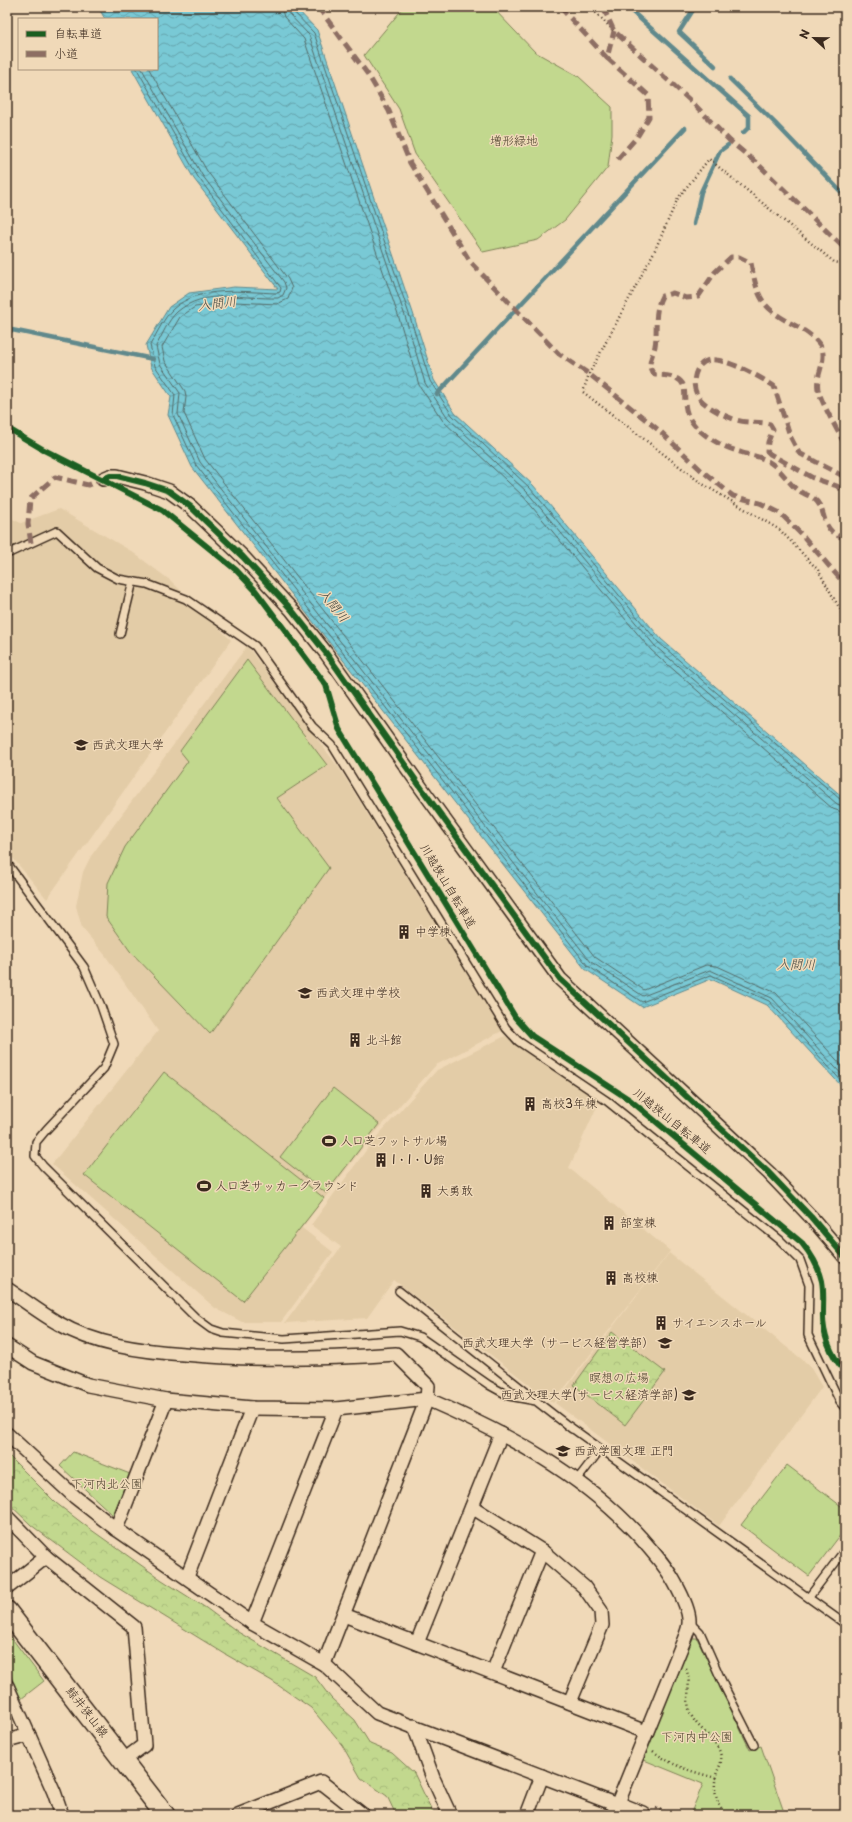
<svg xmlns="http://www.w3.org/2000/svg" width="852" height="1822" font-family="'Playpen Sans','Klee One',sans-serif">
	<defs>
		<pattern id="forest-crowns" width="20" height="18" patternUnits="userSpaceOnUse"><rect width="20" height="18" fill="#c2d88e"/><path d="M2 6a3 3 0 1 1 6 0M12 15a3 3 0 1 1 6 0" fill="none" stroke="#a8ba7a"/></pattern>
		<pattern id="water-waves" width="16" height="10" patternUnits="userSpaceOnUse"><rect width="16" height="10" fill="#79c9d5"/><path d="M0 5q4-4 8 0t8 0" fill="none" stroke="#64a3ac"/></pattern>
	</defs>
	<rect width="100%" height="100%" fill="#f0d9b8"/>
	<filter id="ink" filterUnits="userSpaceOnUse"><feTurbulence type="fractalNoise" baseFrequency=".025" numOctaves="2"/><feDisplacementMap in="SourceGraphic" scale="8" xChannelSelector="R" yChannelSelector="G"/><feConvolveMatrix kernelMatrix="1 2 1 2 8 2 1 2 1" color-interpolation-filters="sRGB"/></filter>
	<g filter="url(#ink)">
		<g fill="#e3cca7">
			<path d="M59,509L131,551L171,581L231,640L47,899L7,851V516L21,523Z"/>
			<path d="M247,646L339,768L502,1031L436,1065L367,1142L302,1228L333,1252L281,1322H242L215,1308L52,1164L158,1031L105,955L82,928L76,906L83,872L91,856Z"/>
			<path d="M505,1036L599,1102L569,1168L670,1251L553,1403L394,1280L367,1318L285,1323L341,1247L311,1225L373,1141L437,1070Z"/>
			<path d="M669,1253L809,1365L822,1387L719,1526L555,1403Z"/>
		</g>
		<g fill="url(#forest-crowns)" stroke="#7e8156">
			<path d="M612,1332L665,1372L625,1425L574,1385Z"/>
			<path d="M7,1454L56,1503L90,1529L162,1580L206,1608L238,1632L315,1677L331,1698L355,1720L370,1744L392,1753L414,1773L434,1815H396L387,1796L361,1778L342,1745L311,1708L272,1681L225,1654L100,1577L31,1525L7,1502Z"/>
		</g>
		<g fill="#c2d88e" stroke="#7e8156">
			<path d="M404,7H492L535,52L578,76L612,107V134L608,167L565,220L538,240L483,252L415,154L399,109L364,55Z"/>
			<path d="M247,660L327,765L277,798L329,868L210,1034L130,951L106,917L108,883L125,847L188,761L180,751Z"/>
			<path d="M164,1072L324,1198L243,1301L84,1175Z"/>
			<path d="M333,1088L379,1124L326,1193L280,1157Z"/>
			<path d="M73,1452L130,1474L113,1515L60,1466Z"/>
			<path d="M787,1465L845,1509V1529L809,1576L741,1525Z"/>
			<path d="M7,1632L44,1681L21,1699L7,1667Z"/>
			<path d="M690,1638H697L750,1750L761,1746L785,1815H690L703,1784L644,1760Z"/>
		</g>
		<path fill="url(#water-waves)" stroke="#60898c" d="M98,7H295L317,30L413,313L434,380L455,413L533,485L661,639L845,799V1090L767,1005L711,979L642,1007L585,969L192,467L168,415L171,397L151,367L146,345L169,307L189,293L234,287L278,289L194,179L132,69H157V19H105Z"/>
		<g fill="none" stroke-linecap="round" stroke-linejoin="round">
			<g stroke="#546a67" stroke-width="1">
				<path d="M281,7L284,17L304,39L399,318L419,385L443,421L523,496L651,650L833,809L845,813"/>
				<path d="M287,7L289,14L309,35L405,316L425,383L448,418L527,492L655,646L837,804L845,807"/>
				<path d="M292,7L293,11L314,33L409,314L430,381L452,415L530,488L658,642L841,800L845,802"/>
				<path d="M137,69L198,177L281,288L280,292L276,293C244,292 199,285 173,309C165,316 156,335 150,345L155,366L175,395L173,415L196,465L588,966L642,1002L711,975L769,1001L845,1085"/>
				<path d="M142,69L202,175L284,282L286,288L283,295L278,298C245,299 204,288 177,312C168,320 162,336 156,346L160,364L180,393L178,414L200,462L591,962L643,996L710,970L772,998L845,1078"/>
				<path d="M149,69L207,171L288,279L292,288L288,299L277,304L235,302L195,307L180,317L162,347L165,361L185,391L186,397L184,413L205,459L595,957L644,990L706,965L717,966L776,993L845,1069"/>
			</g>
			<g stroke="#60898c" stroke-width="4.5">
				<path d="M627,7L749,116V127L743,133"/>
				<path d="M695,7L679,32L715,66"/>
				<path d="M730,79L775,123L845,196"/>
				<path d="M694,224L701,192L720,151L728,145"/>
				<path d="M7,329L153,359"/>
				<path d="M437,394L685,128"/>
			</g>
			<defs>
				<g id="service">
					<path d="M7,554L57,531L97,568L118,579L147,584L186,599L255,646L312,726L332,745L506,1028L518,1041L607,1101L780,1240L800,1260L809,1285L808,1335L840,1402L845,1408"/>
					<path d="M120,634L133,581"/>
					<path d="M7,863L84,967L101,1006L114,1044L104,1068L46,1130L36,1142L35,1156L43,1166L196,1318L211,1329L223,1333L284,1339L400,1331L420,1337L489,1385L509,1396L536,1401L572,1429"/>
					<path d="M399,1291L536,1400"/>
					<path d="M569,1426L845,1624"/>
					<path d="M577,1480L600,1450"/>
					<path d="M809,1597L845,1550"/>
					<path d="M690,1622L700,1632L724,1686L754,1745"/>
				</g>
				<g id="minor">
					<path d="M103,479L110,476H117L145,483L169,491L191,507L243,557L291,609L326,653L422,789L560,979L769,1173L811,1217L845,1257"/>
					<path d="M7,1289C24,1300 40,1313 58,1323C95,1345 141,1351 184,1354C255,1361 325,1359 396,1354L428,1386L427,1399C505,1433 582,1473 640,1537C653,1552 666,1566 675,1583C680,1592 690,1612 689,1623C689,1628 686,1635 684,1640L613,1815"/>
					<path d="M7,1346L33,1363L88,1385L166,1400L252,1408L336,1409L427,1399L324,1664"/>
					<path d="M7,1434L75,1497L116,1529L252,1623L324,1664L377,1713L617,1805"/>
					<path d="M472,1507L542,1551L584,1587L601,1611L602,1625L570,1702"/>
					<path d="M7,1517L46,1557L134,1627L144,1745L124,1760"/>
					<path d="M116,1529L166,1400"/>
					<path d="M187,1577L252,1408"/>
					<path d="M7,1588L46,1557"/>
					<path d="M344,1615L646,1732"/>
					<path d="M252,1623L336,1409"/>
					<path d="M417,1643L501,1434"/>
					<path d="M493,1672L542,1551"/>
					<path d="M7,1686L54,1792L62,1815"/>
					<path d="M414,1726L433,1778L450,1815"/>
					<path d="M7,1741L29,1735"/>
					<path d="M238,1815L321,1782L363,1815"/>
					<path d="M527,1815L542,1776"/>
				</g>
				<path id="tertiary" d="M617,1805L642,1815"/>
				<path id="secondary" d="M7,1611L165,1815"/>
			</defs>
			<use href="#service" stroke="#3b2a1e" stroke-width="10"/>
			<use href="#minor" stroke="#3b2a1e" stroke-width="16"/>
			<use href="#tertiary" stroke="#3b2a1e" stroke-width="20"/>
			<use href="#secondary" stroke="#3b2a1e" stroke-width="22"/>
			<g stroke="#3b2a1e" stroke-width="2.5" stroke-dasharray="1 3" stroke-linecap="butt">
				<path d="M590,7L614,31"/>
				<path d="M845,260L839,263L834,262L709,159L678,198L654,252L589,374L583,392L701,483L780,530L818,570L845,618"/>
				<path d="M686,1669C692,1683 685,1698 690,1712C696,1730 718,1737 721,1757C722,1763 719,1767 717,1772C712,1787 716,1804 726,1815"/>
				<path d="M653,1751C674,1767 690,1771 716,1778"/>
				<path d="M656,1808L673,1815"/>
			</g>
			<use href="#service" stroke="#f0d9b8" stroke-width="7"/>
			<use href="#minor" stroke="#f0d9b8" stroke-width="13"/>
			<use href="#tertiary" stroke="#f0d9b8" stroke-width="17"/>
			<use href="#secondary" stroke="#f0d9b8" stroke-width="19"/>
			<g stroke="#8d6e63" stroke-width="5" stroke-dasharray="10 5" stroke-linecap="butt">
				<path d="M318,7L369,76L389,111L410,163L471,263L559,354L589,374L661,432L701,470L733,496L760,503L780,513L804,537L842,581L845,587"/>
				<path d="M560,7L607,58L614,31"/>
				<path d="M603,7L614,31L693,103L730,141L759,165L845,249"/>
				<path d="M607,58L648,95L649,117L637,137L615,162"/>
				<path d="M845,445C838,431 821,402 818,389C815,374 829,359 820,345C813,336 805,331 796,326C762,308 758,300 751,263L739,257H731L715,272L698,297L686,298L673,293L662,296C653,313 658,328 655,346C654,352 650,358 650,365C650,370 652,372 655,375C702,375 674,399 692,422C703,437 723,447 740,452C749,455 758,456 766,460C778,466 786,479 795,488C800,493 807,494 813,498C829,509 818,532 845,538"/>
				<path d="M845,477L799,453L790,436L774,386C760,377 733,362 716,360C695,357 688,385 700,399C707,407 721,414 731,418C744,424 757,421 770,424L773,429L768,442L767,451L770,454L813,478L837,486L845,493"/>
				<path d="M31,543L28,524L30,499L55,477L88,485L103,479"/>
			</g>
			<defs>
				<g id="cycleway">
					<path d="M7,428L44,450L162,510L236,570L255,590L326,685L339,729L515,1017L532,1036L630,1100L802,1243C811,1254 819,1267 822,1281C824,1292 823,1301 823,1312C822,1333 830,1355 845,1371"/>
					<path d="M103,479L110,476H117L145,483L169,491L191,507L243,557L291,609L326,653L422,789L560,979L769,1173L811,1217L845,1257"/>
				</g>
			</defs>
			<use href="#cycleway" stroke="#f0d9b8" stroke-width="8"/>
			<use href="#cycleway" stroke="#1b5e20" stroke-width="6"/>
		</g>
	</g>
	<defs>
		<symbol id="school-bare" viewBox="-9 -9 18 18"><path d="M0-5L7-2L0 1L-7-2ZM-4 1L0 2.5L4 1V4Q0 6-4 4Z" fill="#3b2a1e" stroke="#f0d9b8" stroke-width="2.5" paint-order="stroke"/></symbol>
		<symbol id="building-bare" viewBox="-9 -9 18 18"><path d="M-4-6H4V6H1V3H-1V6H-4ZM-2.5-4.3h1.7v1.8h-1.7ZM.8-4.3h1.7v1.8H.8ZM-2.5-1h1.7V.8h-1.7ZM.8-1h1.7V.8H.8Z" fill="#3b2a1e" stroke="#f0d9b8" stroke-width="2.5" paint-order="stroke"/></symbol>
		<symbol id="stadium-bare" viewBox="-9 -9 18 18"><path d="M0-5a6.5 5 0 1 0 0 10a6.5 5 0 1 0 0-10ZM-3.5-1.8h7v3.6h-7Z" fill="#3b2a1e" stroke="#f0d9b8" stroke-width="2.5" paint-order="stroke"/></symbol>
		<symbol id="university-bare" viewBox="-9 -9 18 18"><path d="M0-5L7-2L0 1L-7-2ZM-4 1L0 2.5L4 1V4Q0 6-4 4Z" fill="#3b2a1e" stroke="#f0d9b8" stroke-width="2.5" paint-order="stroke"/></symbol>
	</defs>
	<g fill-rule="evenodd">
		<use href="#school-bare" x="71" y="735" width="20" height="20"/>
		<use href="#building-bare" x="394" y="922" width="20" height="20"/>
		<use href="#school-bare" x="295" y="983" width="20" height="20"/>
		<use href="#building-bare" x="345" y="1030" width="20" height="20"/>
		<use href="#building-bare" x="520" y="1094" width="20" height="20"/>
		<use href="#stadium-bare" x="319" y="1131" width="20" height="20"/>
		<use href="#building-bare" x="371" y="1150" width="20" height="20"/>
		<use href="#stadium-bare" x="194" y="1176" width="20" height="20"/>
		<use href="#building-bare" x="416" y="1181" width="20" height="20"/>
		<use href="#building-bare" x="599" y="1213" width="20" height="20"/>
		<use href="#building-bare" x="601" y="1268" width="20" height="20"/>
		<use href="#building-bare" x="651" y="1313" width="20" height="20"/>
		<use href="#university-bare" x="655" y="1333" width="20" height="20"/>
		<use href="#school-bare" x="679" y="1385" width="20" height="20"/>
		<use href="#university-bare" x="553" y="1441" width="20" height="20"/>
	</g>
	<g text-anchor="middle" stroke-width="3" stroke-linejoin="round" paint-order="stroke">
		<g font-size="12" fill="#4f442f" stroke="#f0d9b8">
			<text x="514" y="145">増形緑地</text>
			<text x="619" y="1382">瞑想の広場</text>
			<text x="107" y="1488">下河内北公園</text>
			<text x="697" y="1741">下河内中公園</text>
		</g>
		<g font-size="12" fill="#3b2a1e" stroke="#f0d9b8" text-anchor="start">
			<text x="92" y="749">西武文理大学</text>
			<text x="415" y="936">中学棟</text>
			<text x="316" y="997">西武文理中学校</text>
			<text x="366" y="1044">北斗館</text>
			<text x="541" y="1108">高校3年棟</text>
			<text x="340" y="1145">人口芝フットサル場</text>
			<text x="392" y="1164">I・I・U館</text>
			<text x="215" y="1190">人口芝サッカーグラウンド</text>
			<text x="437" y="1195">大勇敢</text>
			<text x="620" y="1227">部室棟</text>
			<text x="622" y="1282">高校棟</text>
			<text x="672" y="1327">サイエンスホール</text>
			<text x="654" y="1347" text-anchor="end">西武文理大学（サービス経営学部）</text>
			<text x="678" y="1399" text-anchor="end">西武文理大学(サービス経済学部)</text>
			<text x="574" y="1455">西武学園文理 正門</text>
		</g>
		<g font-size="12" fill="#3b2a1e" stroke="#f0d9b8">
			<text transform="translate(448 886) rotate(59)" y="4">川越狭山自転車道</text>
			<text transform="translate(672 1121) rotate(39)" y="4">川越狭山自転車道</text>
			<text transform="translate(87 1712) rotate(52)" y="4">鯨井狭山線</text>
		</g>
		<g font-size="13" font-style="italic" fill="#474a43" stroke="#f0d9b8">
			<text transform="translate(217 303) rotate(-7)" y="5">入間川</text>
			<text transform="translate(334 605) rotate(51)" y="5">入間川</text>
			<text x="796" y="969">入間川</text>
		</g>
	</g>
	<rect width="852" height="1822" fill="none" stroke="#f0d9b8" stroke-width="24"/>
	<rect x="12" y="12" width="828" height="1798" fill="none" stroke="#3b2a1e" stroke-width="1.5" filter="url(#ink)"/>
	<rect x="18" y="18" width="140" height="52" fill="#f0d9b8" stroke="#a8937a"/>
	<rect x="26" y="31" width="20" height="6" fill="#1b5e20" stroke="#a8937a"/>
	<text x="54" y="38" font-size="12" fill="#3b2a1e">自転車道</text>
	<rect x="26" y="51" width="20" height="6" fill="#8d6e63" stroke="#a8937a"/>
	<text x="54" y="58" font-size="12" fill="#3b2a1e">小道</text>
	<g transform="translate(814 38) rotate(292)" stroke="#f0d9b8" stroke-width="3" paint-order="stroke">
	<path d="M0-3L7 15L0 10L-7 15Z" fill="#3b2a1e"/>
	<text y="-6" font-size="11" font-weight="bold" text-anchor="middle" fill="#3b2a1e">N</text>
	</g>
</svg>
